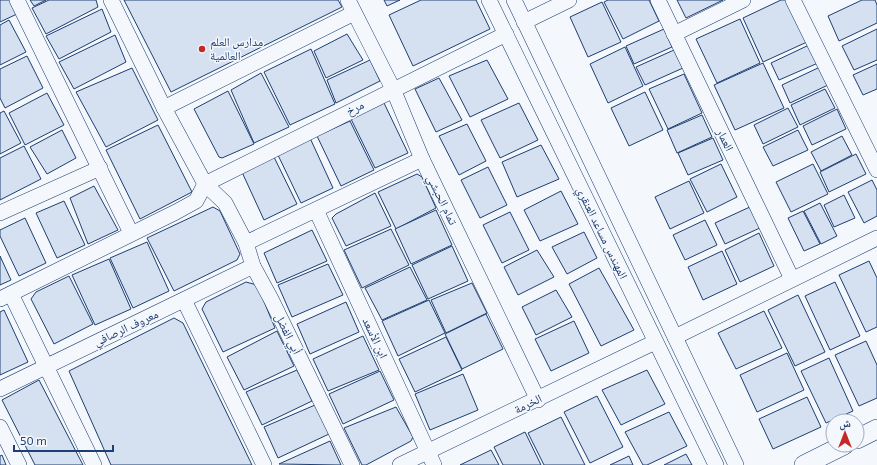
<svg xmlns="http://www.w3.org/2000/svg" width="877" height="465" font-family="'Exo 2','Noto Naskh Arabic',sans-serif">
	<rect width="100%" height="100%" fill="#f4f7fb"/>
	<g fill="#d5e0f0" stroke="#1d3f73">
		<path d="M0,0H10L17,14L0,22Z"/>
		<path d="M30,0H46L34,6Z"/>
		<path d="M49,0H96L98,7L46,34L32,8Z"/>
		<path d="M124,0H338L342,7L171,92Z"/>
		<path d="M384,0H400L387,6Z"/>
		<path d="M421,0H476L490,29L413,66L389,15Z"/>
		<path d="M608,0H649L659,21L623,39L604,2Z"/>
		<path d="M677,0H723L686,18Z"/>
		<path d="M781,0H787L807,42L763,62L743,18Z"/>
		<path d="M862,0H875L877,5V23L839,41L828,16Z"/>
		<path d="M602,2L621,42L588,57L570,17Z"/>
		<path d="M102,9L111,32L59,59L46,36Z"/>
		<path d="M740,19L760,63L717,83L696,39Z"/>
		<path d="M9,20L26,52L0,65V25Z"/>
		<path d="M664,29L672,47L634,64L626,46Z"/>
		<path d="M877,29V60L854,70L842,46Z"/>
		<path d="M347,34L363,60L326,78L314,51Z"/>
		<path d="M115,35L126,62L74,89L59,62Z"/>
		<path d="M809,45L818,63L779,80L771,63Z"/>
		<path d="M625,47L643,86L608,103L590,64Z"/>
		<path d="M311,49L335,104L290,125L264,72Z"/>
		<path d="M674,50L683,68L645,85L636,67Z"/>
		<path d="M27,56L43,88L5,108L0,98V69Z"/>
		<path d="M370,60L380,81L336,103L327,80Z"/>
		<path d="M487,60L508,99L470,117L449,76Z"/>
		<path d="M763,63L784,108L735,130L714,85Z"/>
		<path d="M877,64V89L863,95L853,75Z"/>
		<path d="M820,67L828,85L790,103L782,85Z"/>
		<path d="M132,68L158,120L106,147L76,92Z"/>
		<path d="M261,73L289,127L254,143L231,90Z"/>
		<path d="M684,74L702,113L668,129L649,89Z"/>
		<path d="M439,78L462,120L436,132L415,89Z"/>
		<path d="M825,89L835,108L800,125L791,105Z"/>
		<path d="M228,91L254,144L222,158L219,157L194,109Z"/>
		<path d="M645,92L663,130L629,146L611,108Z"/>
		<path d="M47,93L64,125L25,145L9,113Z"/>
		<path d="M384,103L408,153L375,168L351,119Z"/>
		<path d="M519,103L538,140L500,158L481,120Z"/>
		<path d="M788,108L798,127L763,144L754,125Z"/>
		<path d="M837,109L846,129L812,145L803,126Z"/>
		<path d="M4,111L21,143L0,154V113Z"/>
		<path d="M702,115L712,137L677,153L667,130Z"/>
		<path d="M350,121L374,170L341,186L317,136Z"/>
		<path d="M467,124L486,161L459,175L439,136Z"/>
		<path d="M158,125L192,192L140,219L106,150Z"/>
		<path d="M62,130L76,158L47,174L30,147Z"/>
		<path d="M798,130L808,150L773,166L763,147Z"/>
		<path d="M842,136L852,155L821,171L811,152Z"/>
		<path d="M310,138L333,188L301,203L277,153Z"/>
		<path d="M713,138L723,160L688,175L678,153Z"/>
		<path d="M541,145L559,179L517,197L502,162Z"/>
		<path d="M24,146L41,179L0,200V158Z"/>
		<path d="M856,154L866,174L829,192L820,172Z"/>
		<path d="M273,155L297,204L264,220L241,170Z"/>
		<path d="M721,164L737,197L707,212L690,179Z"/>
		<path d="M813,164L828,194L791,212L776,182Z"/>
		<path d="M488,167L507,205L480,218L461,180Z"/>
		<path d="M417,174L422,177L436,208L396,229L378,192Z"/>
		<path d="M872,180L877,190V216L864,223L848,192Z"/>
		<path d="M689,181L704,213L670,229L655,197Z"/>
		<path d="M94,186L118,230L88,244L70,198Z"/>
		<path d="M561,191L578,224L540,241L524,210Z"/>
		<path d="M375,193L391,226L346,246L332,218L336,214Z"/>
		<path d="M844,195L855,218L834,227L824,205Z"/>
		<path d="M64,201L85,245L57,258L36,213Z"/>
		<path d="M820,203L837,236L821,244L804,211Z"/>
		<path d="M752,206L762,227L725,244L715,223Z"/>
		<path d="M213,207L220,211L240,254L237,260L174,291L147,238Z"/>
		<path d="M436,210L452,245L411,264L395,229Z"/>
		<path d="M803,211L820,244L804,251L788,218Z"/>
		<path d="M510,212L529,250L502,263L483,225Z"/>
		<path d="M25,218L46,263L19,276L0,236V230Z"/>
		<path d="M705,220L717,245L685,260L673,235Z"/>
		<path d="M391,229L409,265L362,288L344,250Z"/>
		<path d="M312,230L327,261L277,283L264,253Z"/>
		<path d="M584,232L597,258L567,274L552,247Z"/>
		<path d="M759,233L774,266L740,282L725,250Z"/>
		<path d="M147,242L169,291L133,308L110,258Z"/>
		<path d="M452,246L468,281L428,299L412,265Z"/>
		<path d="M537,250L554,277L518,295L504,267Z"/>
		<path d="M722,251L737,284L703,300L688,267Z"/>
		<path d="M0,256L11,280L0,285Z"/>
		<path d="M109,259L131,309L95,325L72,275Z"/>
		<path d="M869,261L877,278V327L866,332L839,275Z"/>
		<path d="M328,264L343,295L292,317L278,285Z"/>
		<path d="M410,267L427,300L382,320L365,288Z"/>
		<path d="M599,268L634,330L601,346L569,284Z"/>
		<path d="M69,276L93,324L54,344L31,299L36,292Z"/>
		<path d="M246,282L257,285L275,328L223,352L202,309L206,302Z"/>
		<path d="M835,282L860,336L830,350L805,296Z"/>
		<path d="M472,283L487,313L446,333L431,300Z"/>
		<path d="M556,290L572,317L536,335L522,307Z"/>
		<path d="M798,295L825,352L795,366L768,310Z"/>
		<path d="M429,300L445,333L398,356L382,321Z"/>
		<path d="M346,302L359,332L310,354L297,324Z"/>
		<path d="M4,310L28,362L0,375V312Z"/>
		<path d="M764,311L782,348L736,369L718,333Z"/>
		<path d="M486,314L503,349L462,369L445,334Z"/>
		<path d="M174,318L183,323L252,465H111L69,371Z"/>
		<path d="M574,321L589,353L551,371L535,339Z"/>
		<path d="M277,331L294,366L244,390L227,357Z"/>
		<path d="M363,336L379,370L328,391L313,359Z"/>
		<path d="M446,337L462,370L415,392L399,359Z"/>
		<path d="M866,341L877,365V398L859,406L835,355Z"/>
		<path d="M787,353L804,390L757,412L740,375Z"/>
		<path d="M829,358L853,411L826,423L801,371Z"/>
		<path d="M297,370L312,401L262,425L246,392Z"/>
		<path d="M647,370L665,404L621,425L602,390Z"/>
		<path d="M380,371L394,400L343,424L329,394Z"/>
		<path d="M463,374L478,410L430,430L415,394Z"/>
		<path d="M39,380L83,465H35L2,400Z"/>
		<path d="M597,396L623,447L590,463L564,412Z"/>
		<path d="M807,397L821,427L773,449L759,419Z"/>
		<path d="M315,405L329,434L278,458L264,427Z"/>
		<path d="M396,407L413,437L411,441L366,465H362L344,428Z"/>
		<path d="M669,412L687,446L647,465H643L625,432Z"/>
		<path d="M561,417L585,465H544L528,433Z"/>
		<path d="M525,432L541,465H503L494,447Z"/>
		<path d="M330,441L341,465L279,464Z"/>
		<path d="M491,450L499,465H460Z"/>
		<path d="M686,454L692,465H664Z"/>
		<path d="M2,455L6,465H0V456Z"/>
		<path d="M629,456L633,465H610Z"/>
	</g>
	<g fill="none" stroke-linecap="round" stroke-linejoin="round">
		<defs>
			<g id="minor">
				<path d="M17,0L131,233"/>
				<path d="M111,0L164,108L205,184L225,203L246,243L253,266L271,299L352,465"/>
				<path d="M348,0L393,89L422,159L538,400"/>
				<path d="M489,0L716,465"/>
				<path d="M514,0L736,465"/>
				<path d="M658,0L792,279"/>
				<path d="M793,0L877,170"/>
				<path d="M524,22L569,0"/>
				<path d="M674,34L743,0"/>
				<path d="M164,108L354,13"/>
				<path d="M316,210L434,465"/>
				<path d="M0,213L100,168"/>
				<path d="M246,243L422,159"/>
				<path d="M11,294L94,465"/>
				<path d="M0,299L176,212L196,201L205,184L506,34"/>
				<path d="M184,300L264,465"/>
				<path d="M675,337L877,238"/>
				<path d="M0,389L253,266"/>
				<path d="M0,427L19,465"/>
				<path d="M400,465L655,342"/>
			</g>
			<g id="major">
				<path d="M857,439L877,429"/>
				<path d="M804,465L844,445"/>
			</g>
		</defs>
		<use href="#minor" stroke="#1d3f73" stroke-width="16"/>
		<use href="#major" stroke="#1d3f73" stroke-width="20"/>
		<use href="#minor" stroke="#f4f7fb" stroke-width="15"/>
		<use href="#major" stroke="#f4f7fb" stroke-width="19"/>
	</g>
	<circle fill="#c62828" stroke="#f4f7fb" stroke-width="1.5" cx="202" cy="49" r="4"/>
	<g text-anchor="middle" stroke-width="3" stroke-linejoin="round" paint-order="stroke">
		<g font-size="12" fill="#1d3f73" stroke="#f4f7fb" text-anchor="start">
			<text x="210" y="46">مدارس العلم<tspan x="210" dy="14">العالمية</tspan></text>
		</g>
		<g font-size="12" fill="#1d3f73" stroke="#f4f7fb">
			<text transform="translate(355 108) rotate(-27)" y="4">مرخ</text>
			<text transform="translate(725 140) rotate(64)" y="4">العمار</text>
			<text transform="translate(442 200) rotate(64)" y="4">تمام الحبشي</text>
			<text transform="translate(602 233) rotate(64)" y="4">المهندس مساعد العنقري</text>
			<text transform="translate(126 328) rotate(-25)" y="4">معروف الرصافي</text>
			<text transform="translate(288 334) rotate(64)" y="4">أبي الفضل</text>
			<text transform="translate(375 338) rotate(65)" y="4">ابن الأسعد</text>
			<text transform="translate(528 404) rotate(-26)" y="4">الخرمة</text>
		</g>
	</g>
	<g transform="translate(845 433)"><circle r="19" fill="#f4f7fb" stroke="#9eadc5"/>
	<path d="M0-3L7 15L0 10L-7 15Z" fill="#c62828"/>
	<text y="-6" font-size="11" font-weight="bold" text-anchor="middle" fill="#1d3f73">ش</text>
	</g>
	<path d="M14 445v6h99v-6" fill="none" stroke="#1d3f73" stroke-width="2"/>
	<text x="20" y="445" font-size="12" fill="#1d3f73" stroke="#f4f7fb" stroke-width="3" paint-order="stroke">50 m</text>
</svg>
